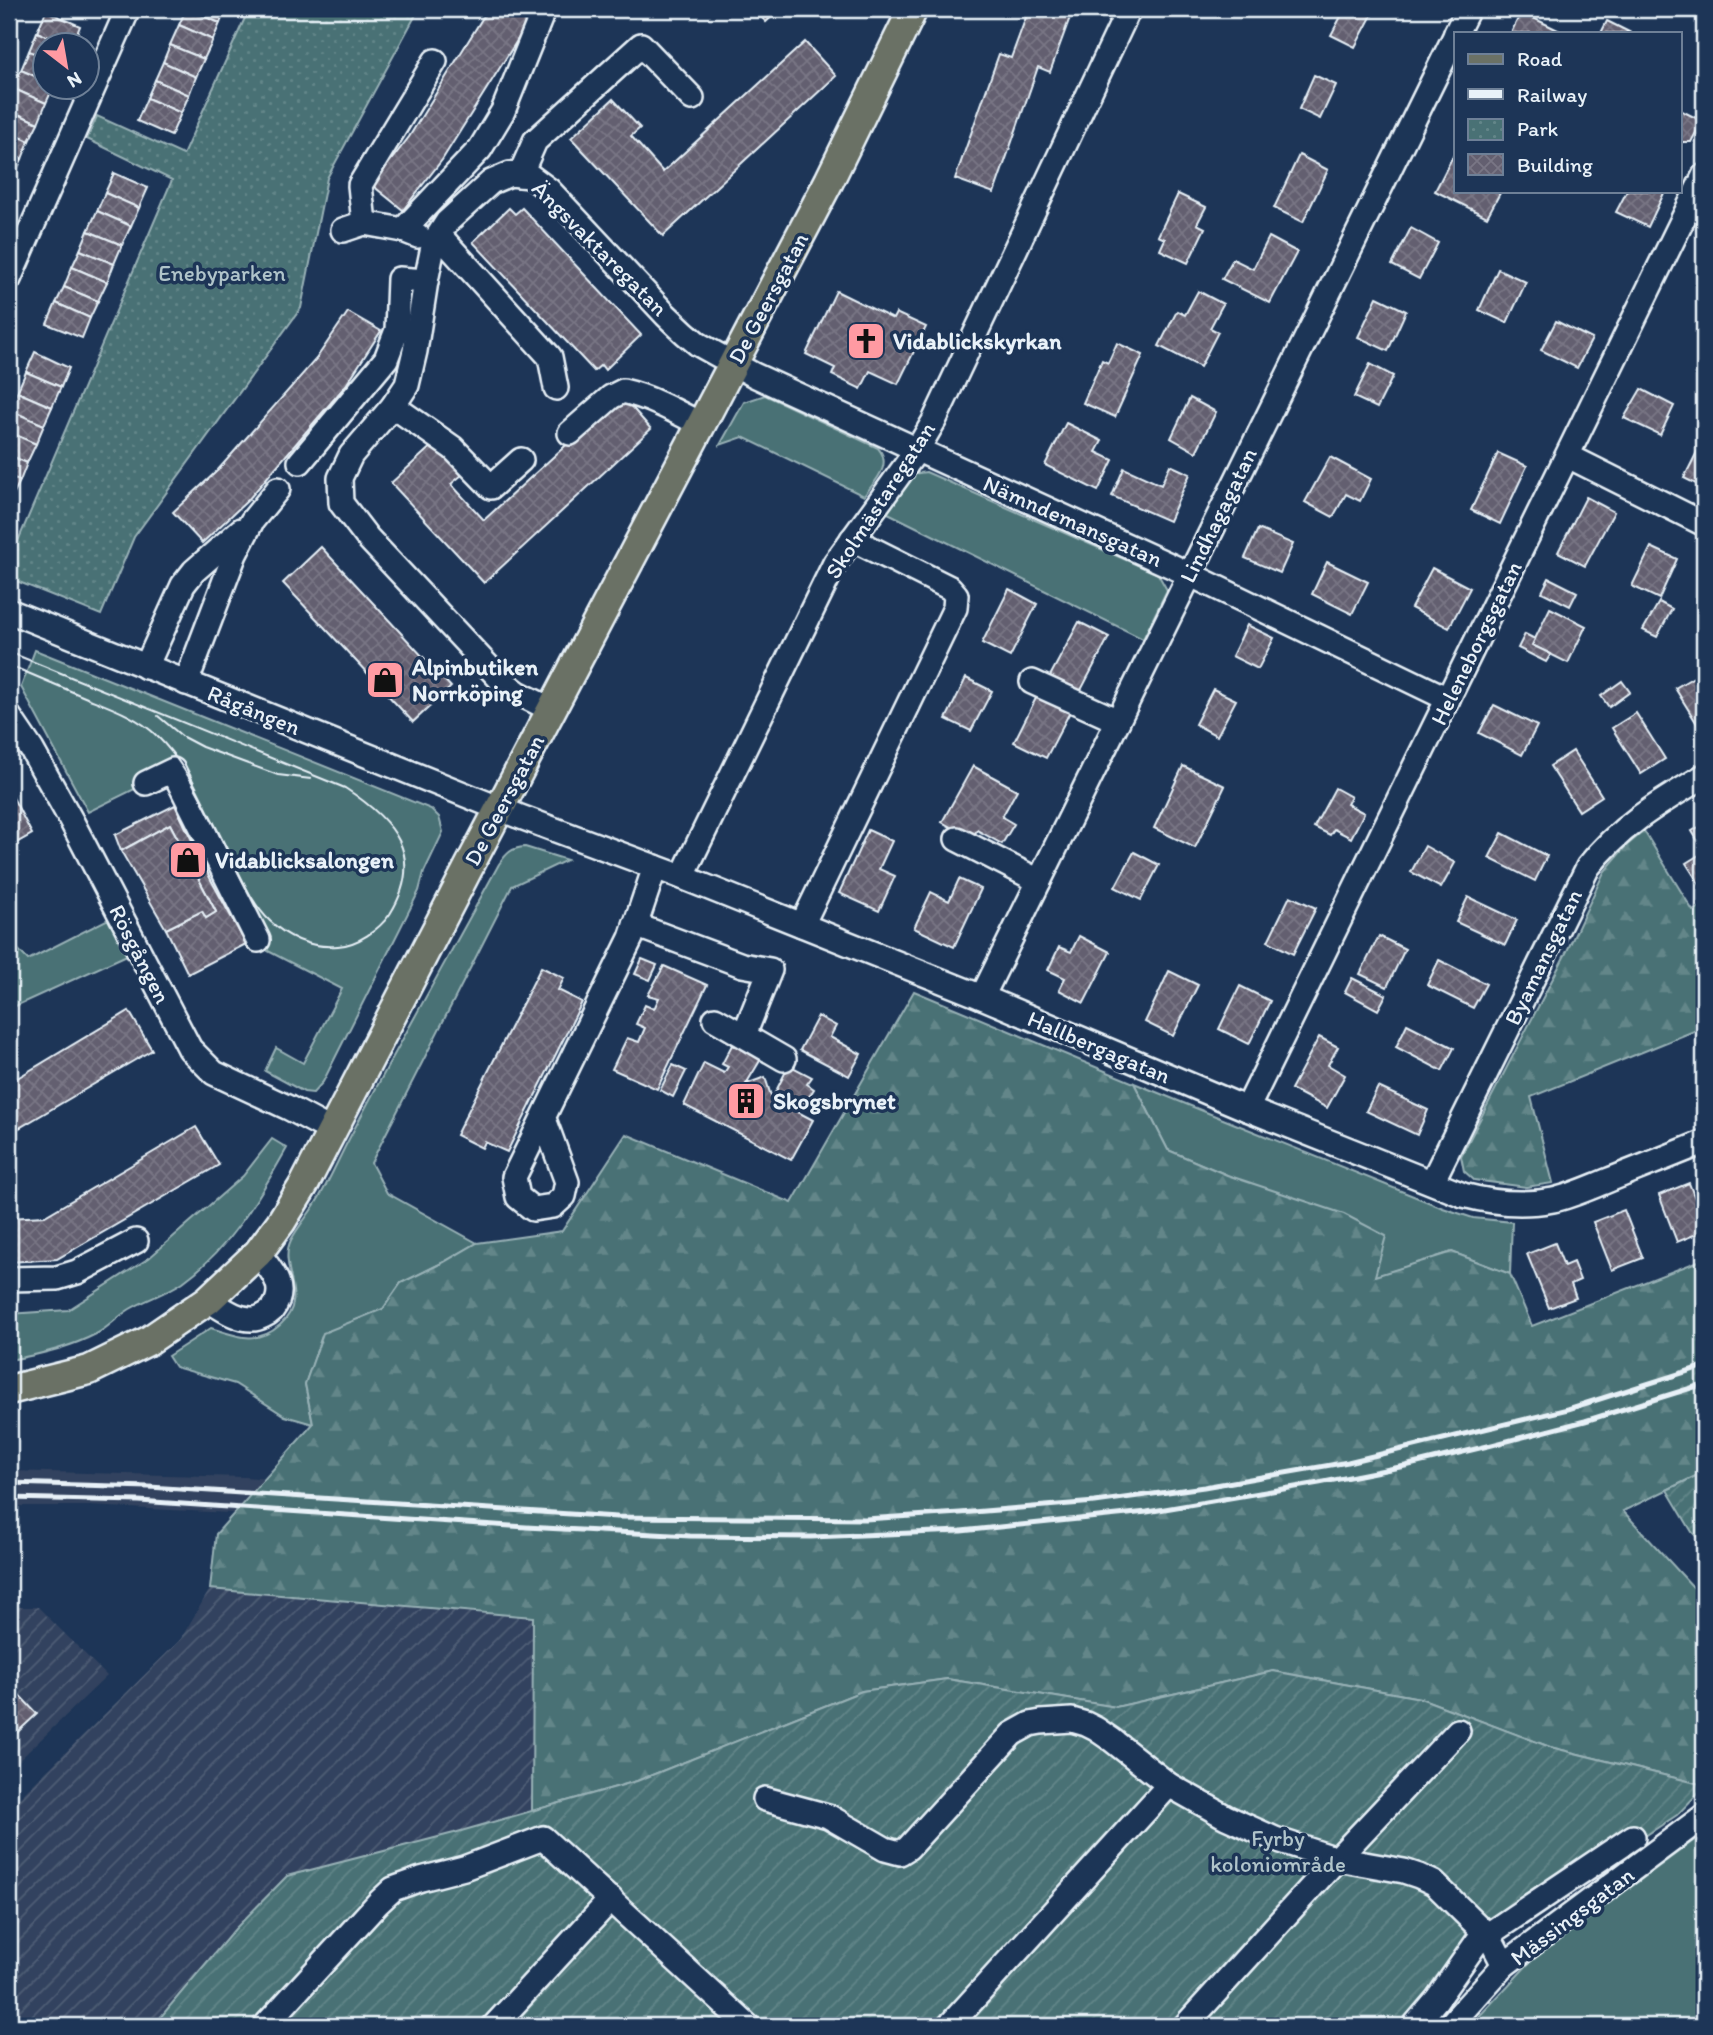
<svg xmlns="http://www.w3.org/2000/svg" width="1713" height="2035" font-family="Itim,sans-serif">
	<defs>
		<pattern id="industrial-furrows" width="10" height="10" patternUnits="userSpaceOnUse" patternTransform="scale(1.75)"><rect width="10" height="10" fill="#32425e"/><path d="M-1 1l2-2M0 10L10 0M9 11l2-2" fill="none" stroke="#505e76"/></pattern>
		<pattern id="forest-firs" width="22" height="20" patternUnits="userSpaceOnUse" patternTransform="scale(1.75)"><rect width="22" height="20" fill="#497175"/><path d="M5 1l3.5 6h-7zM16 11l3.5 6h-7z" fill="#638689"/></pattern>
		<pattern id="park-dots" width="8" height="8" patternUnits="userSpaceOnUse" patternTransform="scale(1.75)"><rect width="8" height="8" fill="#497175"/><path d="M2 2h.1M6 6h.1" fill="none" stroke="#638689" stroke-width="1.8" stroke-linecap="round"/></pattern>
		<pattern id="garden-furrows" width="10" height="10" patternUnits="userSpaceOnUse" patternTransform="scale(1.75)"><rect width="10" height="10" fill="#497175"/><path d="M-1 1l2-2M0 10L10 0M9 11l2-2" fill="none" stroke="#638689"/></pattern>
		<pattern id="building-cross-hatch" width="8" height="8" patternUnits="userSpaceOnUse" patternTransform="scale(1.75)"><rect width="8" height="8" fill="#635f70"/><path d="M0 0l8 8M0 8l8-8" fill="none" stroke="#797685"/></pattern>
	</defs>
	<rect width="100%" height="100%" fill="#1d3557"/>
	<filter id="ink" filterUnits="userSpaceOnUse"><feTurbulence type="fractalNoise" baseFrequency=".0143" numOctaves="2"/><feDisplacementMap in="SourceGraphic" scale="14" xChannelSelector="R" yChannelSelector="G"/><feConvolveMatrix kernelMatrix="1 2 1 2 8 2 1 2 1" color-interpolation-filters="sRGB"/></filter>
	<g filter="url(#ink)">
		<path fill="#32425e" d="M9,1471L245,1477L394,1490L251,1514L89,1506H9Z"/>
		<g fill="url(#industrial-furrows)">
			<path d="M210,1589L533,1617L532,1811L454,1833L235,1929L153,2026H9V1808L180,1640Z"/>
			<path d="M9,1607H38L107,1676L9,1770Z"/>
		</g>
		<g fill="#497175" stroke="#98b1b6" stroke-width="2">
			<path d="M765,395L878,448C893,465 875,481 864,496L743,437L720,445L744,402Z"/>
			<path d="M926,472L1158,574L1167,590L1143,639L886,512L912,474Z"/>
			<path d="M35,650L431,809L439,817L443,832L424,872L419,891L323,1082L313,1093L304,1092L265,1071L276,1048L303,1063L342,989L268,951L173,770L88,812L21,687Z"/>
			<path d="M525,847L567,860L512,886L371,1163L387,1193L477,1243L444,1262L401,1283L383,1309L323,1334L305,1384L313,1424L285,1416L235,1384L175,1367L168,1356L211,1328C236,1336 257,1346 280,1325C311,1297 277,1268 291,1240C299,1225 312,1211 320,1196C331,1177 339,1158 349,1139C397,1047 449,956 499,864C507,853 511,848 525,847Z"/>
			<path d="M120,913L138,950L9,1009V940L28,960Z"/>
			<path d="M1134,1083L1443,1208L1473,1218L1512,1222L1510,1274L1452,1252L1374,1277L1227,1175L1168,1150Z"/>
			<path d="M272,1139L287,1148C259,1198 230,1248 183,1282C167,1293 147,1299 130,1309C118,1316 108,1328 96,1334C69,1348 38,1355 9,1360V1314L68,1310L149,1258L243,1176Z"/>
			<path d="M1704,1833V2026H1470L1532,1960Z"/>
		</g>
		<g fill="url(#forest-firs)" stroke="#98b1b6" stroke-width="2">
			<path d="M1644,831L1693,911L1704,905V1027L1531,1097L1553,1183L1526,1187L1474,1180L1464,1171L1461,1156L1567,951L1604,872L1625,847Z"/>
			<path d="M914,991L1134,1083L1168,1150L1227,1175L1344,1214L1386,1236L1375,1276L1452,1252L1510,1274L1532,1326L1704,1259V1472L1623,1511L1704,1599V1785L1550,1747L1420,1698L1273,1671L1116,1707L947,1679L862,1691L637,1781L532,1811L533,1617L210,1589L216,1534L313,1424L305,1384L323,1333L383,1309L401,1283L444,1262L477,1243L562,1231L626,1134L792,1203Z"/>
		</g>
		<path fill="url(#park-dots)" stroke="#98b1b6" stroke-width="2" d="M249,9H419L327,178L301,308L134,537L101,615L9,578V562L172,180L87,139L97,116L183,155Z"/>
		<g fill="url(#garden-furrows)" stroke="#98b1b6" stroke-width="2">
			<path d="M1704,1472V1545L1692,1532L1667,1490Z"/>
			<path d="M1273,1671L1420,1698L1550,1747L1704,1785V1787L1677,1815L1490,1938L1420,2026H153L235,1929L287,1876L454,1833L637,1781L862,1691L947,1679L1116,1707Z"/>
		</g>
		<g fill="url(#building-cross-hatch)" stroke="#e8f1f8" stroke-width="2">
			<path d="M186,9L220,23L213,40L179,25Z"/>
			<path d="M188,9H226L220,23Z"/>
			<path d="M488,9H533L523,31L442,160L403,210L372,185L409,137Z"/>
			<path d="M754,9H780L766,22Z"/>
			<path d="M1029,9H1073L1050,72L1038,67L994,193L955,179L999,54L1011,58Z"/>
			<path d="M1345,9H1360L1372,15L1355,47L1331,35Z"/>
			<path d="M46,11L80,26L72,46H68L37,32Z"/>
			<path d="M1521,12L1564,33H1511Z"/>
			<path d="M1607,21L1631,33H1601Z"/>
			<path d="M179,25L213,40L204,59L170,45Z"/>
			<path d="M37,32L68,46H46V58L29,51Z"/>
			<path d="M805,42L836,76L663,236L571,138L613,99L640,128L631,136L663,172Z"/>
			<path d="M170,45L204,59L196,77L163,62Z"/>
			<path d="M29,51L46,58V81L21,70Z"/>
			<path d="M163,62L196,77L189,95L155,80Z"/>
			<path d="M21,70L46,81V88H53L46,103L12,88Z"/>
			<path d="M1314,75L1336,85L1320,119L1299,109Z"/>
			<path d="M155,80L189,95L181,113L147,98Z"/>
			<path d="M12,88L46,103L38,123L9,110V96Z"/>
			<path d="M147,98L181,113L171,136L137,121Z"/>
			<path d="M9,110L38,123L29,141L9,132Z"/>
			<path d="M1680,110L1702,121L1691,142H1682L1680,147Z"/>
			<path d="M9,132L29,141L22,159L9,153Z"/>
			<path d="M1456,150V191H1495L1500,193L1487,217L1435,191Z"/>
			<path d="M9,153L22,159L14,176L9,174Z"/>
			<path d="M1299,155L1328,170L1303,222L1274,208Z"/>
			<path d="M114,173L148,188L139,208L105,193Z"/>
			<path d="M1627,191H1665L1648,227L1616,212Z"/>
			<path d="M105,193L139,208L131,226L97,211Z"/>
			<path d="M1178,194L1206,207L1197,224L1205,228L1188,263L1160,250L1165,239L1158,236Z"/>
			<path d="M509,208L515,214L522,208L641,335L605,370L601,365L594,371L473,242Z"/>
			<path d="M97,211L131,226L122,245L88,231Z"/>
			<path d="M1411,228L1438,243L1419,279L1392,265Z"/>
			<path d="M88,231L122,245L114,264L80,250Z"/>
			<path d="M1269,237L1297,252L1270,303L1222,279L1233,259L1253,269Z"/>
			<path d="M80,250L114,264L107,282L72,267Z"/>
			<path d="M72,267L107,282L98,301L64,287Z"/>
			<path d="M1498,269L1526,282L1507,323L1479,310Z"/>
			<path d="M64,287L98,301L90,318L56,303Z"/>
			<path d="M836,291L893,319L896,313L926,327L898,384L870,371L861,389L832,375L835,368L806,354Z"/>
			<path d="M1198,291L1223,304L1210,328L1218,332L1200,367L1159,346L1177,311L1185,315Z"/>
			<path d="M1377,297L1406,311L1388,351L1358,337Z"/>
			<path d="M56,303L90,318L82,338L47,324Z"/>
			<path d="M348,312L381,331L346,385L248,500L202,543L173,512L217,471L316,359Z"/>
			<path d="M1556,321L1592,339L1577,368L1541,350Z"/>
			<path d="M1117,343L1143,355L1115,417L1083,403L1102,360L1108,363Z"/>
			<path d="M35,352L69,368L61,387L26,372Z"/>
			<path d="M1370,364L1393,376L1377,408L1354,397Z"/>
			<path d="M26,372L61,387L52,407L17,392Z"/>
			<path d="M1641,389L1674,406L1660,435L1624,418Z"/>
			<path d="M17,392L52,407L44,425L9,410Z"/>
			<path d="M621,395L651,429L484,583L391,483L434,444L462,475L451,484L484,520Z"/>
			<path d="M1190,398L1216,412L1196,452L1171,438Z"/>
			<path d="M9,410L44,425L36,444L9,432Z"/>
			<path d="M1066,423L1102,441L1096,452L1113,460L1098,491L1045,465Z"/>
			<path d="M9,432L36,444L27,463L9,455Z"/>
			<path d="M1704,438V488L1684,478Z"/>
			<path d="M1498,453L1527,466L1500,524L1471,510Z"/>
			<path d="M9,455L27,463L20,481L9,476Z"/>
			<path d="M1330,457L1371,479L1360,501L1346,494L1333,517L1305,502Z"/>
			<path d="M1170,465L1190,474L1169,521L1112,496L1124,468L1161,485Z"/>
			<path d="M9,476L20,481L11,499L9,498Z"/>
			<path d="M1586,497L1614,512L1585,566L1558,552Z"/>
			<path d="M1258,529L1293,544L1280,573L1245,558Z"/>
			<path d="M321,547L451,687L413,722L283,583Z"/>
			<path d="M1651,547L1677,559L1659,599L1632,586Z"/>
			<path d="M1327,562L1368,582L1352,614L1312,594Z"/>
			<path d="M1432,568L1470,588L1449,628L1411,608Z"/>
			<path d="M1549,578L1577,592L1570,606L1542,592Z"/>
			<path d="M1009,589L1037,604L1010,657L982,643Z"/>
			<path d="M1659,602L1672,609L1657,637L1643,630Z"/>
			<path d="M1550,608L1586,626L1568,663L1532,645Z"/>
			<path d="M1079,622L1109,637L1080,692L1050,676Z"/>
			<path d="M1247,625L1274,638L1258,669L1232,656Z"/>
			<path d="M1525,634L1535,639L1532,645L1551,654L1546,662L1518,648Z"/>
			<path d="M1699,674L1704,682V735L1675,688Z"/>
			<path d="M966,678L992,691L971,731L946,719Z"/>
			<path d="M1622,681L1630,692L1609,707L1601,696Z"/>
			<path d="M1213,689L1236,700L1217,736L1195,724Z"/>
			<path d="M1038,694L1071,710L1046,758L1014,742Z"/>
			<path d="M1494,705L1537,726L1522,755L1479,733Z"/>
			<path d="M1636,713L1665,759L1641,774L1612,728Z"/>
			<path d="M1573,751L1602,796L1579,811L1550,766Z"/>
			<path d="M973,766L1017,790L1002,817L1014,824L1002,844L977,830L972,839L942,822Z"/>
			<path d="M1183,766L1225,786L1195,848L1154,828Z"/>
			<path d="M1335,788L1351,797L1347,804L1364,813L1351,838L1334,829L1330,835L1314,827Z"/>
			<path d="M9,790L32,834L9,847Z"/>
			<path d="M175,805L210,878L246,944L188,974L166,929L202,911L206,918L216,912L170,824L121,851L115,835Z"/>
			<path d="M170,824L216,912L206,918L202,911L166,929L121,851Z"/>
			<path d="M1704,824V851L1692,831Z"/>
			<path d="M868,830L892,841L879,869L895,876L879,911L839,893Z"/>
			<path d="M1502,833L1547,856L1535,881L1489,858Z"/>
			<path d="M1425,846L1455,863L1441,888L1411,872Z"/>
			<path d="M1134,852L1159,865L1141,900L1115,887Z"/>
			<path d="M1704,852V887L1702,888L1686,863Z"/>
			<path d="M959,879L981,889L954,947L914,928L931,892L949,901Z"/>
			<path d="M1290,896L1316,908L1293,954L1268,941Z"/>
			<path d="M1468,897L1517,920L1505,945L1456,922Z"/>
			<path d="M1079,936L1110,952L1084,1003L1059,990L1065,978L1048,970L1059,947L1071,952Z"/>
			<path d="M1379,936L1405,949L1387,987L1360,974Z"/>
			<path d="M642,959L657,965L650,980L635,974Z"/>
			<path d="M1439,960L1486,984L1473,1008L1427,985Z"/>
			<path d="M664,966L707,985L657,1089L612,1069L627,1038L639,1042L645,1028L636,1024L645,1005L654,1009L659,998L648,995Z"/>
			<path d="M541,967L564,978L558,990L582,1002L507,1152L485,1142L482,1148L456,1135Z"/>
			<path d="M1169,971L1198,985L1173,1036L1145,1022Z"/>
			<path d="M1352,978L1386,995L1378,1010L1345,992Z"/>
			<path d="M1240,986L1270,1001L1249,1044L1219,1029Z"/>
			<path d="M129,1011L152,1050L9,1134V1083Z"/>
			<path d="M818,1016L836,1026L830,1037L861,1054L849,1076L800,1050Z"/>
			<path d="M1407,1024L1454,1048L1442,1071L1396,1047Z"/>
			<path d="M1319,1037L1338,1047L1328,1065L1345,1075L1327,1108L1291,1089Z"/>
			<path d="M740,1039L764,1054L746,1084L765,1077L772,1099L789,1065L812,1077L807,1084L814,1089L803,1106L798,1103L794,1110L813,1120L791,1160L684,1105L704,1063L724,1073L728,1067L722,1064L732,1045L737,1047Z"/>
			<path d="M673,1065L686,1071L673,1097L660,1090Z"/>
			<path d="M1378,1087L1428,1110L1417,1135L1366,1111Z"/>
			<path d="M196,1127L219,1165L57,1259L9,1262V1218L45,1216Z"/>
			<path d="M1689,1183L1704,1222V1231L1677,1242L1659,1195Z"/>
			<path d="M1624,1210L1643,1258L1612,1270L1593,1222Z"/>
			<path d="M1555,1243L1564,1266L1573,1262L1580,1280L1571,1284L1576,1298L1549,1308L1527,1254Z"/>
			<path d="M9,1684L37,1714L9,1740Z"/>
		</g>
		<g fill="none" stroke-linecap="round" stroke-linejoin="round">
			<defs>
				<g id="minor">
					<path d="M1456,33L1468,9"/>
					<path d="M520,175L535,141L641,45L692,98"/>
					<path d="M364,223L360,185L435,61"/>
					<path d="M343,230L364,223L403,230L418,236"/>
					<path d="M403,230L480,149L503,111L544,9"/>
					<path d="M439,235L550,357L556,388"/>
					<path d="M9,279L128,9"/>
					<path d="M393,406L453,448L491,487L521,460"/>
					<path d="M570,433L611,397L623,391C650,397 677,412 702,425"/>
					<path d="M1568,456L1704,524"/>
					<path d="M300,462L386,359L397,330L399,279L426,281"/>
					<path d="M9,611L518,816L682,877L982,997L1247,1109L1463,1195C1493,1203 1522,1206 1553,1200C1572,1196 1591,1187 1609,1180C1641,1167 1673,1155 1704,1142"/>
					<path d="M146,667L183,585L194,571L241,530"/>
					<path d="M1032,682L1118,721"/>
					<path d="M186,683L235,554L252,521L278,489"/>
					<path d="M552,710L518,693L501,680L367,537L341,503L340,478L351,455L393,406L407,385L415,351L426,281L434,242L447,222L491,182L510,174L530,176L549,190L666,315L685,333L698,344L754,375L1189,574L1448,699"/>
					<path d="M9,716L32,750L71,820L190,1049L214,1073L289,1108L332,1131"/>
					<path d="M146,783L173,770L258,940"/>
					<path d="M957,839L1039,881"/>
					<path d="M682,877L835,563L917,450L934,421L1129,9"/>
					<path d="M635,925L742,965L770,970L744,1035"/>
					<path d="M802,925L955,608L956,595L950,588L852,539"/>
					<path d="M982,997L1456,34"/>
					<path d="M715,1019L784,1059"/>
					<path d="M1247,1109L1704,176"/>
					<path d="M544,1119L567,1182L564,1196L553,1206L533,1209L518,1197L514,1177L631,938L655,867"/>
					<path d="M1432,1182L1588,867C1622,824 1658,804 1704,776"/>
					<path d="M9,1279L57,1278L77,1272L136,1241"/>
					<path d="M208,1300C222,1308 237,1320 253,1319C259,1319 268,1314 272,1310C289,1288 272,1271 258,1253"/>
					<path d="M765,1799L828,1816L885,1849L900,1853L908,1848L1012,1734L1030,1724L1041,1722L1072,1720L1086,1724L1096,1729L1112,1740L1169,1785L1226,1817L1275,1839L1337,1859L1404,1871L1419,1876L1434,1883L1490,1938L1504,1965"/>
					<path d="M265,2026L378,1903L393,1889L421,1879L464,1868L543,1838L748,2026"/>
					<path d="M494,2026L611,1899"/>
					<path d="M949,2026L1169,1785"/>
					<path d="M1185,2026L1337,1859L1458,1731"/>
					<path d="M1414,2026L1437,1999L1477,1942L1633,1837"/>
					<path d="M1449,2026L1504,1965L1704,1816"/>
				</g>
				<path id="major" d="M9,1390L89,1370L148,1341L208,1300L258,1253L281,1222L305,1183L473,859L829,181L913,9"/>
			</defs>
			<use href="#minor" stroke="#e8f1f8" stroke-width="28"/>
			<use href="#major" stroke="#e8f1f8" stroke-width="33"/>
			<use href="#minor" stroke="#1d3557" stroke-width="23"/>
			<use href="#major" stroke="#6b7165" stroke-width="28"/>
			<g stroke="#e8f1f8" stroke-width="2">
				<path d="M9,652L345,788C394,820 426,856 390,914C379,930 357,945 338,946C312,948 289,939 270,921C255,907 245,886 236,868C213,824 192,770 157,736C138,717 112,708 87,698C61,687 35,676 9,665"/>
				<path d="M158,716L183,737L202,747L278,775L311,779"/>
			</g>
			<g stroke="#e8f1f8" stroke-width="5">
				<path d="M9,1483L149,1487L617,1517L865,1519L960,1513L1095,1502L1204,1487L1348,1462L1568,1409L1704,1366"/>
				<path d="M9,1498L139,1501L526,1527L690,1536L811,1537L961,1531L1147,1512L1319,1483L1405,1466L1492,1445L1585,1421L1704,1384"/>
			</g>
		</g>
	</g>
	<defs>
		<symbol id="church-square" viewBox="-11 -11 22 22"><rect x="-9" y="-9" width="18" height="18" rx="4" fill="#ff9aa2" stroke="#1d3557"/><path d="M-1.2-6h2.4v3.5h3.3v2.4h-3.3V6h-2.4V-.1h-3.3v-2.4h3.3Z" fill="#111"/></symbol>
		<symbol id="shop-square" viewBox="-11 -11 22 22"><rect x="-9" y="-9" width="18" height="18" rx="4" fill="#ff9aa2" stroke="#1d3557"/><path d="M-5-2.5h2.3a2.7 3.5 0 0 1 5.4 0H5L5.5 6h-11ZM-1.5-2.5h3a1.5 2.3 0 0 0-3 0Z" fill="#111"/></symbol>
		<symbol id="building-square" viewBox="-11 -11 22 22"><rect x="-9" y="-9" width="18" height="18" rx="4" fill="#ff9aa2" stroke="#1d3557"/><path d="M-4-6H4V6H1V3H-1V6H-4ZM-2.5-4.3h1.7v1.8h-1.7ZM.8-4.3h1.7v1.8H.8ZM-2.5-1h1.7V.8h-1.7ZM.8-1h1.7V.8H.8Z" fill="#111"/></symbol>
	</defs>
	<g fill-rule="evenodd">
		<use href="#church-square" x="844" y="319" width="44" height="44"/>
		<use href="#shop-square" x="363" y="658" width="44" height="44"/>
		<use href="#shop-square" x="166" y="838" width="44" height="44"/>
		<use href="#building-square" x="724" y="1079" width="44" height="44"/>
	</g>
	<g text-anchor="middle" stroke-width="7" stroke-linejoin="round" paint-order="stroke">
		<g font-size="23" fill="#e8f1f8" stroke="#1d3557">
			<text transform="translate(600 248) rotate(45)" y="8">Ängsvaktaregatan</text>
			<text transform="translate(768 298) rotate(-62)" y="8">De Geersgatan</text>
			<text transform="translate(880 500) rotate(-57)" y="8">Skolmästaregatan</text>
			<text transform="translate(1218 515) rotate(-64)" y="8">Lindhagagatan</text>
			<text transform="translate(1073 521) rotate(24)" y="8">Nämndemansgatan</text>
			<text transform="translate(1476 643) rotate(-64)" y="8">Heleneborgsgatan</text>
			<text transform="translate(254 710) rotate(22)" y="8">Rågången</text>
			<text transform="translate(504 800) rotate(-62)" y="8">De Geersgatan</text>
			<text transform="translate(140 954) rotate(63)" y="8">Rösgången</text>
			<text transform="translate(1543 957) rotate(-64)" y="8">Byamansgatan</text>
			<text transform="translate(1099 1047) rotate(23)" y="8">Hallbergagatan</text>
			<text transform="translate(1572 1916) rotate(-37)" y="8">Mässingsgatan</text>
		</g>
		<g font-size="23" fill="#b0c4ca" stroke="#1d3557">
			<text x="222" y="281">Enebyparken</text>
			<text x="1278" y="1846">Fyrby<tspan x="1278" dy="26">koloniområde</tspan></text>
		</g>
		<g font-size="23" font-weight="bold" fill="#e8f1f8" stroke="#1d3557" text-anchor="start">
			<text x="893" y="349">Vidablickskyrkan</text>
			<text x="412" y="675">Alpinbutiken<tspan x="412" dy="26">Norrköping</tspan></text>
			<text x="215" y="868">Vidablicksalongen</text>
			<text x="773" y="1109">Skogsbrynet</text>
		</g>
	</g>
	<rect width="1713" height="2035" fill="none" stroke="#1d3557" stroke-width="35"/>
	<rect x="18" y="18" width="1678" height="2000" fill="none" stroke="#e8f1f8" stroke-width="2.5" filter="url(#ink)"/>
	<rect x="1454" y="32" width="228" height="161" fill="#1d3557" stroke="#6e8097" stroke-width="2"/>
	<rect x="1468" y="54" width="35" height="10" fill="#6b7165" stroke="#6e8097" stroke-width="2"/>
	<text x="1517" y="66" font-size="21" fill="#e8f1f8">Road</text>
	<rect x="1468" y="89" width="35" height="10" fill="#e8f1f8" stroke="#6e8097" stroke-width="2"/>
	<text x="1517" y="102" font-size="21" fill="#e8f1f8">Railway</text>
	<rect x="1468" y="119" width="35" height="21" fill="url(#park-dots)" stroke="#6e8097" stroke-width="2"/>
	<text x="1517" y="136" font-size="21" fill="#e8f1f8">Park</text>
	<rect x="1468" y="154" width="35" height="21" fill="url(#building-cross-hatch)" stroke="#6e8097" stroke-width="2"/>
	<text x="1517" y="172" font-size="21" fill="#e8f1f8">Building</text>
	<g transform="translate(66 66) rotate(149)"><circle r="33" fill="#1d3557" stroke="#6e8097" stroke-width="2"/>
	<path d="M0-5L12 26L0 18L-12 26Z" fill="#ff9aa2"/>
	<text y="-10" font-size="19" font-weight="bold" text-anchor="middle" fill="#e8f1f8">N</text>
	</g>
</svg>
